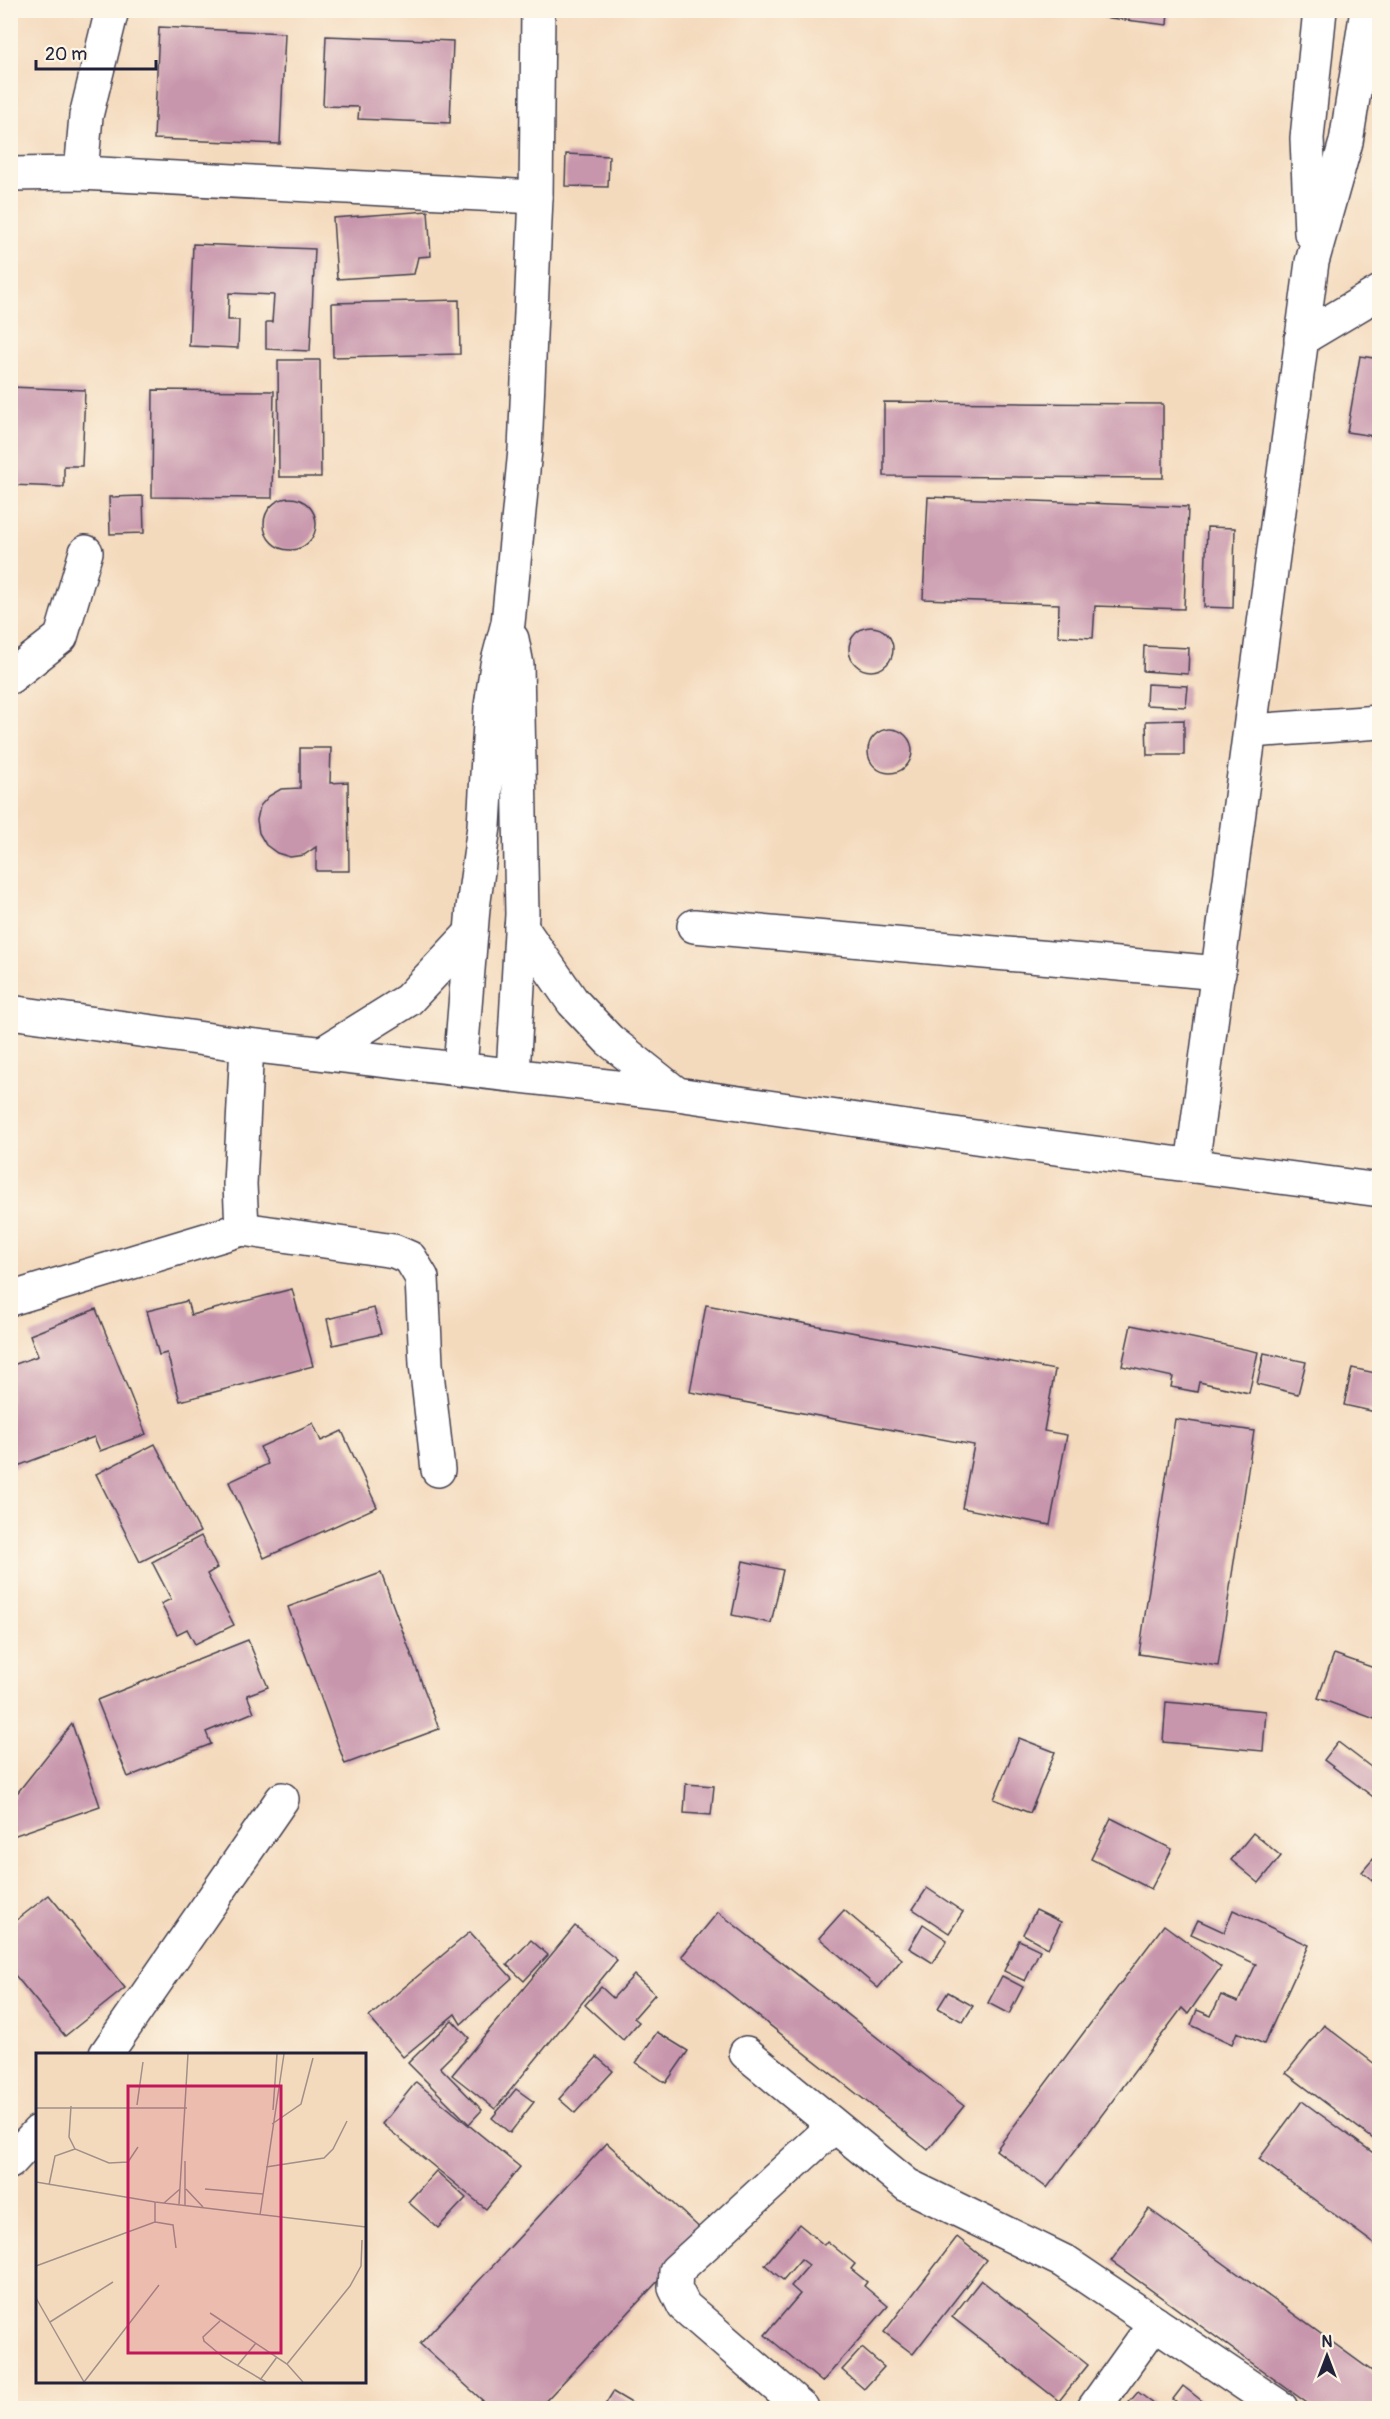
<svg xmlns="http://www.w3.org/2000/svg" width="1390" height="2419" font-family="Pangolin,sans-serif">
	<rect width="100%" height="100%" fill="#fcf5e5"/>
	<filter id="ink" filterUnits="userSpaceOnUse"><feTurbulence type="fractalNoise" baseFrequency=".0167" numOctaves="2"/><feDisplacementMap in="SourceGraphic" scale="12" xChannelSelector="R" yChannelSelector="G"/><feConvolveMatrix kernelMatrix="1 2 1 2 8 2 1 2 1" color-interpolation-filters="sRGB"/></filter>
	<filter id="wash" filterUnits="userSpaceOnUse"><feTurbulence type="fractalNoise" baseFrequency=".008" numOctaves="4" result="noise"/><feDisplacementMap in="SourceGraphic" scale="24" xChannelSelector="R" yChannelSelector="G"/><feGaussianBlur stdDeviation="1.35" result="paint"/><feColorMatrix in="noise" values="0 0 0 0 0 0 0 0 0 0 0 0 0 0 0 0 0 1.4 0 .05"/><feComposite in="paint" operator="in"/></filter>
	<g filter="url(#wash)">
		<rect width="100%" height="100%" fill="#f4dabd"/>
		<g id="blocks">
			<g fill="#c795ac">
				<path d="M1103,10H1168L1167,25L1102,17Z"/>
				<path d="M159,27L285,33L280,144L154,139Z"/>
				<path d="M326,36L453,41L450,123L358,119L359,107L323,106Z"/>
				<path d="M566,154L609,156L608,187L565,186Z"/>
				<path d="M428,211L431,256L418,257L414,274L337,279L333,218Z"/>
				<path d="M193,244L315,249L310,351L266,349V322H272L274,295L229,293L228,320H239L238,348L189,346Z"/>
				<path d="M459,300L460,354L333,357L332,303Z"/>
				<path d="M1360,356L1380,359V437L1347,432Z"/>
				<path d="M278,360H320L321,477H279Z"/>
				<path d="M10,387L85,390L82,466H64V487L10,485Z"/>
				<path d="M153,390L274,391L272,498L152,497Z"/>
				<path d="M884,402L1163,404V478L884,476Z"/>
				<path d="M143,496L144,533L110,534L109,497Z"/>
				<path d="M928,497L1188,507L1184,609L1095,606L1093,638L1058,636L1059,604L923,599Z"/>
				<circle cx="290" cy="524" r="26"/>
				<path d="M1207,527L1235,528L1233,608L1204,607Z"/>
				<circle cx="871" cy="649" r="22"/>
				<path d="M1144,646L1189,648L1188,674L1143,671Z"/>
				<path d="M1147,684L1188,686L1186,707L1146,705Z"/>
				<path d="M1184,720V755H1147L1146,721Z"/>
				<circle cx="890" cy="751" r="22"/>
				<path d="M300,748H331L330,783L348,782L349,871H316V847L304,855L290,857L277,853L266,845L259,833L257,820L260,806L269,796L281,789L300,788Z"/>
				<path d="M292,1289L313,1366L180,1401L167,1353L159,1355L147,1311L187,1301L191,1315Z"/>
				<path d="M706,1305L1055,1370L1044,1431L1067,1435L1050,1525L962,1508L974,1445L690,1392Z"/>
				<path d="M374,1308L381,1334L333,1345L327,1319Z"/>
				<path d="M96,1309L146,1434L100,1451L94,1437L10,1469V1366L38,1356L30,1335Z"/>
				<path d="M1131,1325L1258,1352L1249,1393L1199,1382L1197,1392L1171,1387L1173,1377L1122,1366Z"/>
				<path d="M1264,1353L1306,1362L1298,1394L1257,1384Z"/>
				<path d="M1352,1368L1380,1374V1413L1344,1405Z"/>
				<path d="M1175,1419L1254,1431L1218,1666L1139,1654Z"/>
				<path d="M313,1423L321,1441L342,1431L377,1507L264,1558L229,1482L268,1464L260,1447Z"/>
				<path d="M155,1444L200,1532L140,1562L96,1474Z"/>
				<path d="M201,1536L217,1568L207,1574L234,1625L195,1644L187,1629L177,1634L161,1604L171,1599L152,1562Z"/>
				<path d="M743,1561L783,1570L771,1623L732,1615Z"/>
				<path d="M381,1573L439,1729L345,1764L288,1607Z"/>
				<path d="M248,1640L268,1687L247,1695L254,1712L206,1732L211,1744L128,1777L97,1700Z"/>
				<path d="M1334,1654L1380,1670V1721L1318,1698Z"/>
				<path d="M1166,1702L1266,1711L1263,1751L1163,1742Z"/>
				<path d="M72,1724L100,1806L10,1837V1802Z"/>
				<path d="M1019,1738L1055,1752L1030,1813L994,1799Z"/>
				<path d="M1338,1742L1380,1774V1802L1324,1760Z"/>
				<path d="M686,1784L714,1786L711,1815L684,1813Z"/>
				<path d="M1111,1818L1172,1849L1151,1889L1091,1859Z"/>
				<path d="M1253,1833L1281,1856L1259,1883L1231,1860Z"/>
				<path d="M1380,1851V1886L1362,1872Z"/>
				<path d="M927,1888L963,1912L949,1933L913,1909Z"/>
				<path d="M49,1895L125,1988L65,2036L10,1969V1925Z"/>
				<path d="M844,1910L902,1959L878,1988L819,1938Z"/>
				<path d="M1036,1910L1061,1922L1048,1948L1023,1934Z"/>
				<path d="M1233,1910L1309,1945L1264,2044L1237,2032L1232,2044L1191,2025L1197,2010L1211,2016L1221,1995L1238,2002L1256,1964L1191,1934L1198,1920L1224,1932Z"/>
				<path d="M718,1912L964,2106L928,2150L682,1956Z"/>
				<path d="M923,1924L947,1940L933,1963L909,1948Z"/>
				<path d="M1164,1925L1221,1967L1188,2014L1182,2008L1047,2188L996,2150Z"/>
				<path d="M575,1926L617,1960L495,2109L452,2075Z"/>
				<path d="M470,1932L512,1978L461,2024L455,2014L403,2057L369,2017Z"/>
				<path d="M531,1940L548,1955L524,1981L507,1965Z"/>
				<path d="M1019,1940L1040,1950L1025,1981L1004,1971Z"/>
				<path d="M634,1975L655,1994L634,2018L639,2022L623,2040L585,2005L601,1987L613,1998Z"/>
				<path d="M1002,1976L1023,1987L1009,2014L988,2003Z"/>
				<path d="M948,1992L973,2006L963,2022L938,2008Z"/>
				<path d="M452,2020L469,2038L440,2067L482,2110L469,2124L408,2063Z"/>
				<path d="M1324,2025L1380,2068V2144L1286,2073Z"/>
				<path d="M657,2032L688,2051L666,2083L636,2063Z"/>
				<path d="M597,2057L613,2071L575,2113L559,2099Z"/>
				<path d="M416,2082L520,2167L486,2209L382,2124Z"/>
				<path d="M516,2089L534,2102L510,2133L492,2118Z"/>
				<path d="M1302,2101L1380,2158V2248L1259,2159Z"/>
				<path d="M607,2143L704,2232L539,2408H491L420,2344Z"/>
				<path d="M436,2171L466,2198L438,2228L408,2202Z"/>
				<path d="M1149,2209L1380,2377V2398L1371,2408H1314L1111,2261Z"/>
				<path d="M799,2224L824,2245L827,2241L855,2264L851,2269L867,2282L864,2286L888,2306L822,2382L765,2335L800,2294L791,2286L809,2265L801,2259L783,2280L765,2265Z"/>
				<path d="M957,2237L986,2260L913,2354L884,2332Z"/>
				<path d="M981,2280L1088,2365L1059,2401L952,2317Z"/>
				<path d="M862,2348L884,2367L864,2389L842,2370Z"/>
				<path d="M1183,2386L1211,2408H1185L1173,2399Z"/>
				<path d="M613,2392L640,2408H603Z"/>
				<path d="M1138,2392L1159,2408H1124Z"/>
			</g>
		</g>
	</g>
	<g filter="url(#ink)">
		<use href="#blocks" fill-opacity="0" stroke="#423e4e" stroke-width="1.5"/>
		<g fill="none" stroke-linecap="round" stroke-linejoin="round">
			<defs>
				<g id="minor">
					<path d="M81,173L86,116L112,10"/>
					<path d="M10,174L81,173L536,197"/>
					<path d="M1311,233L1307,138L1320,10"/>
					<path d="M1301,339L1380,292"/>
					<path d="M512,639L517,665L522,914L513,1074"/>
					<path d="M10,677L61,637L86,552"/>
					<path d="M1251,731L1380,722"/>
					<path d="M694,926L1219,973"/>
					<path d="M460,1068L473,908L484,826L491,706L497,665L508,623L525,450L536,197L538,10"/>
					<path d="M1192,1166L1312,262L1346,142L1367,10"/>
					<path d="M242,1229L394,1251L410,1258L422,1278L426,1364L438,1470"/>
					<path d="M10,1299L242,1229L240,1184L247,1045"/>
					<path d="M746,2053L907,2185L1063,2261L1281,2408"/>
					<path d="M106,2054L282,1799"/>
					<path d="M10,2162L38,2132"/>
					<path d="M802,2408L684,2306L675,2288L676,2271L834,2126"/>
					<path d="M1094,2408L1155,2323"/>
				</g>
				<g id="highway">
					<path d="M521,927L573,1002L609,1040L677,1094"/>
					<path d="M10,1012L247,1045L677,1094L1003,1141L1380,1190"/>
					<path d="M323,1053L408,1000L471,933"/>
				</g>
			</defs>
			<use href="#minor" stroke="#423e4e" stroke-width="36"/>
			<use href="#highway" stroke="#423e4e" stroke-width="36"/>
			<use href="#minor" stroke="#fff" stroke-width="33"/>
			<use href="#highway" stroke="#fff" stroke-width="33"/>
		</g>
	</g>
	<g transform="translate(36 2053)">
		<rect width="330" height="330" fill="#f4dabd"/>
		<path fill="none" stroke="#a09089" stroke-width="1.5" d="M101,52L107,9M35,53L33,84L39,96L73,110L92,109L102,94M0,55H151M237,57L241,1M236,71L265,51L277,5M230,114L288,105L297,96L311,68M0,129L119,149L330,174M13,132L19,103L39,96M150,136L167,154M169,136L227,141M128,150L144,136M143,151L152,1M149,152V108M224,162L248,1M119,169L137,172L140,195M0,213L119,169V149M0,245L48,329M174,260L251,311L267,329M184,268L167,284L168,288L187,304L230,329M14,269L77,229M251,311L314,233L325,213L326,187M201,313L220,290M224,327L241,304M48,329L123,232"/>
		<path fill="#c2185b" fill-opacity="0.15" stroke="#c2185b" stroke-width="3" d="M92,33H245V300H92Z"/>
		<rect width="330" height="330" fill="none" stroke="#22223b" stroke-width="3"/>
	</g>
	<rect width="1390" height="2419" fill="none" stroke="#fcf5e5" stroke-width="36"/>
	<g transform="translate(1327 2356)" stroke="#fcf5e5" stroke-width="4.5" paint-order="stroke">
	<path d="M0-4.5L10 22L0 15L-10 22Z" fill="#22223b"/>
	<text y="-9" font-size="16" font-weight="bold" text-anchor="middle" fill="#22223b">N</text>
	</g>
	<path d="M36 60v9h120v-9" fill="none" stroke="#22223b" stroke-width="3"/>
	<text x="45" y="60" font-size="18" fill="#22223b" stroke="#fcf5e5" stroke-width="4.5" paint-order="stroke">20 m</text>
</svg>
